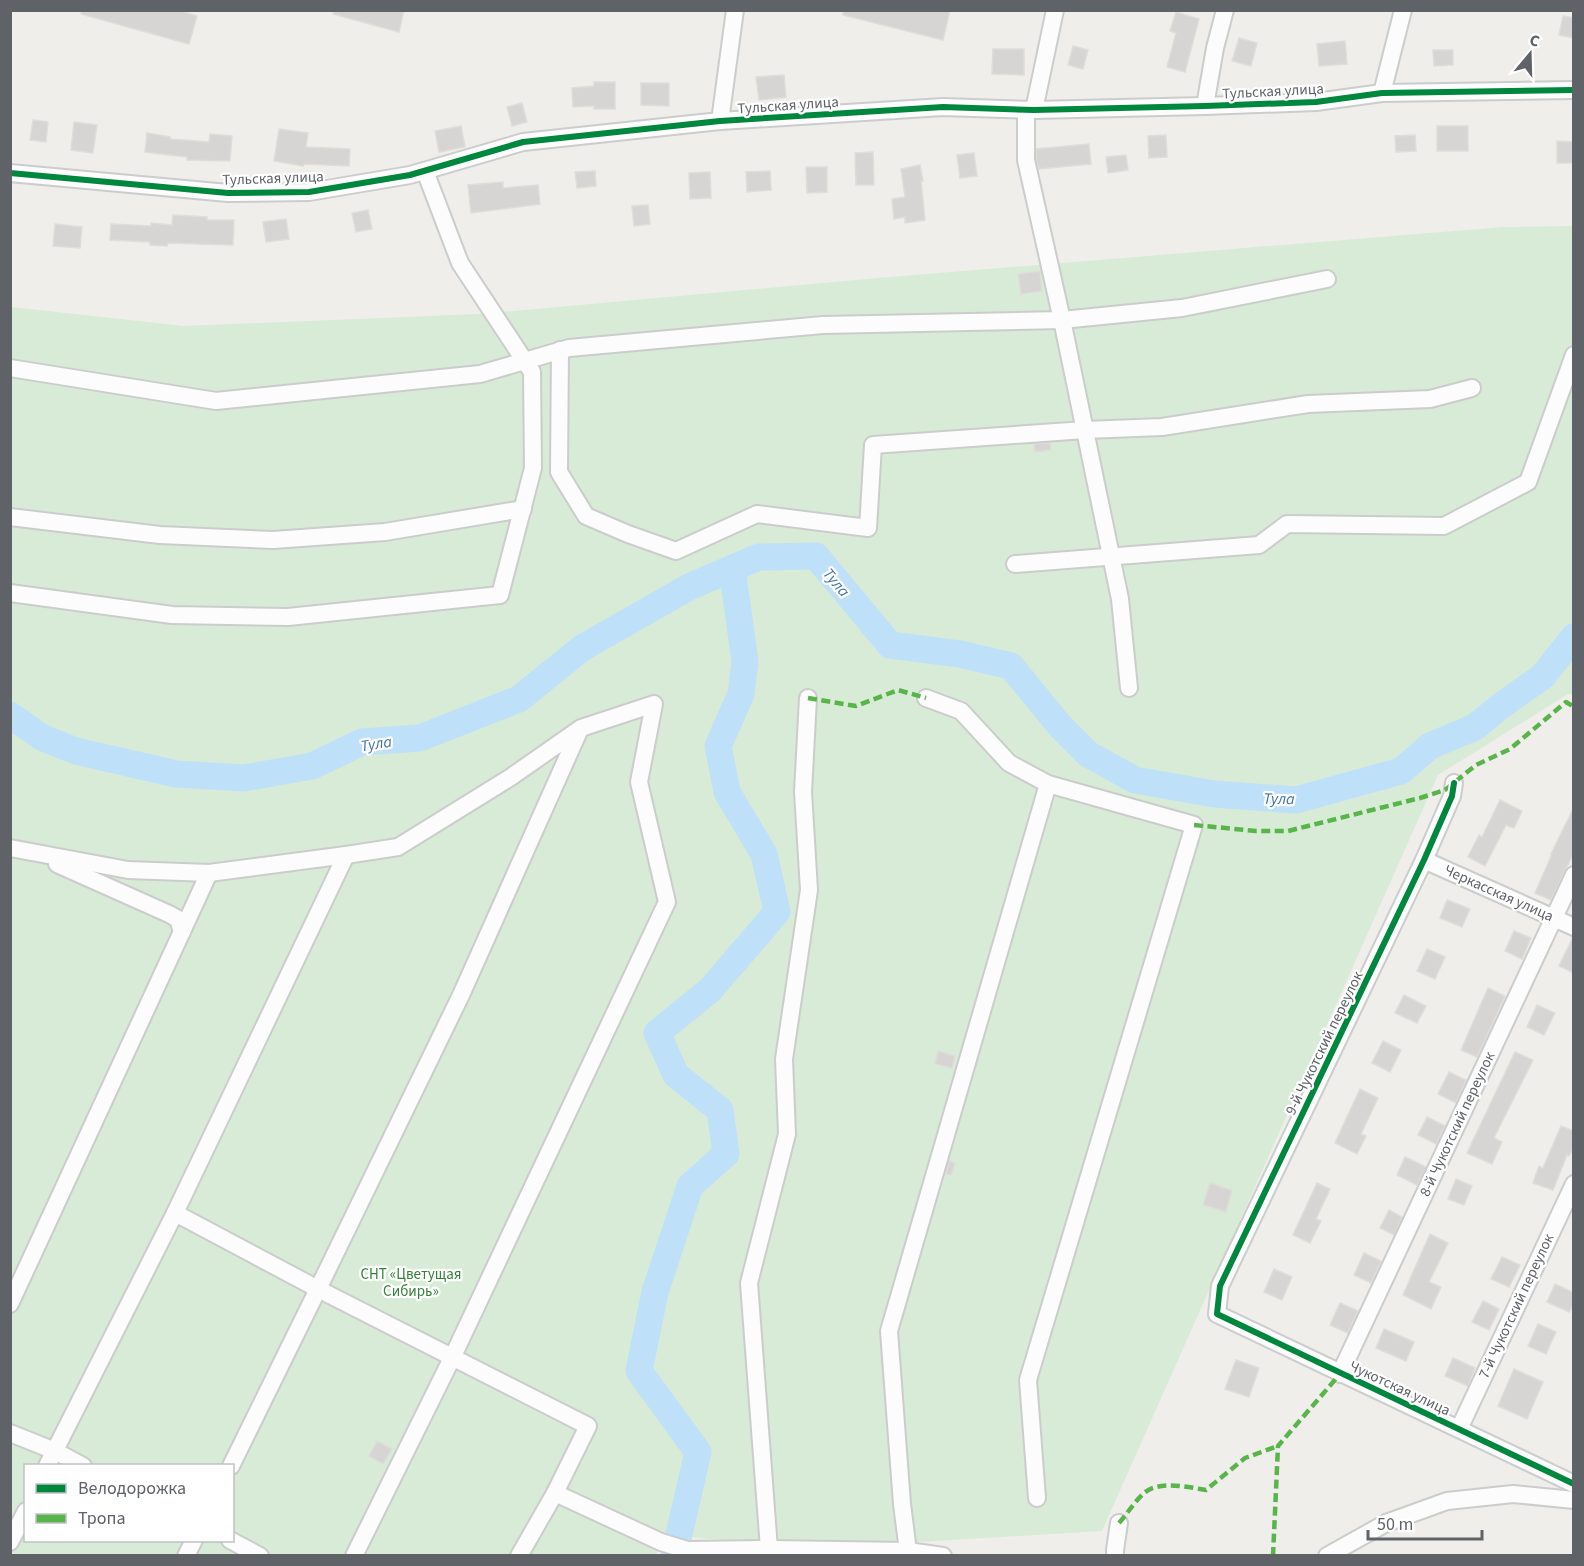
<svg xmlns="http://www.w3.org/2000/svg" width="1584" height="1566" font-family="'Source Sans 3',sans-serif">
	<rect width="100%" height="100%" fill="#efeeea"/>
	<path fill="#d8ebd6" fill-rule="evenodd" d="M1573,226V694H1568L1438,775L1102,1531L817,1548L662,1535L656,1556H11V307L184,326L480,314L878,278L1503,227ZM26,1466H232V1540H26Z"/>
	<g fill="none" stroke-linecap="round" stroke-linejoin="round">
		<g stroke="#bfe0f9" stroke-width="27">
			<path d="M10,715L43,738L76,751L176,774L244,778L312,766L362,742L420,738L519,699L582,648L689,587L759,557L816,556L890,645L960,654L1011,666L1060,726L1088,754L1135,780L1214,794L1296,800L1401,771L1430,746L1475,727L1502,705L1543,676L1574,637"/>
			<path d="M674,1556L698,1452L639,1371L655,1292L690,1186L726,1154L720,1110L676,1075L657,1033L710,990L777,912L764,854L727,792L718,746L741,694L745,661L732,568"/>
		</g>
	</g>
	<g fill="#d6d5d3" stroke="#deddd9" stroke-width="1.5">
		<path d="M82,10H178L197,16L189,44L81,14Z"/>
		<path d="M334,10H404L399,32L333,14Z"/>
		<path d="M843,10H950L943,40L843,15Z"/>
		<path d="M1176,12L1199,19L1185,72L1167,67L1176,33L1170,31Z"/>
		<path d="M1563,16L1574,18V38L1559,35Z"/>
		<path d="M1239,38L1257,43L1251,66L1232,61Z"/>
		<path d="M1345,41L1347,64L1319,66L1317,44Z"/>
		<path d="M1073,46L1088,50L1083,69L1068,65Z"/>
		<path d="M993,49H1024V75L992,74Z"/>
		<path d="M1433,50H1453V65L1434,66Z"/>
		<path d="M784,75L786,97L759,100L756,77Z"/>
		<path d="M594,82H615V109H594V106L573,107L572,88L594,86Z"/>
		<path d="M641,83H669V106L641,105Z"/>
		<path d="M522,103L527,122L512,126L507,107Z"/>
		<path d="M33,120L48,122L46,142L30,140Z"/>
		<path d="M74,122L97,125L93,153L71,150Z"/>
		<path d="M461,126L465,147L439,152L435,131Z"/>
		<rect x="1437" y="126" width="31" height="25"/>
		<path d="M279,129L308,133L306,147L350,149L349,166L304,164L303,166L274,161Z"/>
		<path d="M147,133L170,137V139L209,142L210,134L232,136L230,161L187,160V157L145,152Z"/>
		<path d="M1166,135L1167,157L1149,158L1148,136Z"/>
		<path d="M1415,135L1416,151L1396,152L1395,136Z"/>
		<path d="M1557,141L1574,142V163H1557Z"/>
		<path d="M1089,144L1091,164L1039,169L1036,159V149Z"/>
		<path d="M873,152L874,185H856L855,153Z"/>
		<path d="M974,153L977,176L960,178L957,155Z"/>
		<path d="M1126,155L1128,170L1108,173L1106,157Z"/>
		<path d="M920,165L923,181H921L925,220L905,223V217L894,219L892,199L905,197L901,169Z"/>
		<path d="M806,167H827V192L807,193Z"/>
		<path d="M595,171L596,186L577,188L575,172Z"/>
		<path d="M770,171L771,190L747,192L746,172Z"/>
		<path d="M710,172L711,198L690,199L689,173Z"/>
		<path d="M503,182V188L538,185L540,204L471,213L468,185Z"/>
		<path d="M648,205L650,224L634,226L632,206Z"/>
		<path d="M368,210L372,229L356,232L352,213Z"/>
		<path d="M173,215L207,217V220H234L233,245L168,243L167,246L150,245V242L110,240L111,224L151,226V223L172,225Z"/>
		<path d="M286,219L289,239L266,242L263,222Z"/>
		<path d="M55,224L82,227L80,248L53,246Z"/>
		<path d="M1040,271L1042,291L1021,294L1018,274Z"/>
		<path d="M1050,443L1051,450L1035,452L1034,444Z"/>
		<path d="M1500,800L1522,811L1514,828L1506,825L1485,866L1468,857L1479,835L1482,837Z"/>
		<path d="M1574,807V852L1551,900L1535,893L1552,854H1551Z"/>
		<path d="M1447,900L1470,909L1462,927L1440,918Z"/>
		<path d="M1514,931L1531,938L1522,959L1505,951Z"/>
		<path d="M1573,937H1574V973L1559,966Z"/>
		<path d="M1427,949L1445,957L1435,979L1417,971Z"/>
		<path d="M1488,988L1505,996L1477,1057L1461,1050Z"/>
		<path d="M1404,995L1426,1006L1417,1023L1395,1013Z"/>
		<path d="M1537,1005L1555,1013L1544,1035L1527,1027Z"/>
		<path d="M1383,1041L1401,1050L1390,1072L1372,1063Z"/>
		<path d="M938,1051L955,1056L952,1068L935,1064Z"/>
		<path d="M1515,1052L1533,1060L1494,1138L1502,1142L1492,1164L1467,1153Z"/>
		<path d="M1449,1072L1466,1080L1456,1103L1438,1094Z"/>
		<path d="M1360,1089L1378,1098L1361,1134L1366,1136L1357,1154L1335,1143Z"/>
		<path d="M1427,1117L1445,1126L1436,1144L1418,1135Z"/>
		<path d="M1561,1126L1574,1131V1147L1569,1156L1567,1155L1553,1190L1533,1183L1539,1166L1543,1168Z"/>
		<path d="M1405,1157L1426,1167L1417,1185L1397,1175Z"/>
		<path d="M949,1161L955,1163L951,1175L946,1174Z"/>
		<path d="M1456,1179L1472,1186L1464,1205L1448,1199Z"/>
		<path d="M1210,1183L1232,1190L1226,1212L1203,1205Z"/>
		<path d="M1317,1183L1330,1189L1316,1219L1321,1221L1310,1243L1293,1235Z"/>
		<path d="M1389,1210L1402,1217L1394,1235L1380,1228Z"/>
		<path d="M1430,1234L1448,1243L1429,1282L1441,1287L1431,1309L1403,1295Z"/>
		<path d="M1364,1253L1381,1261L1371,1283L1354,1275Z"/>
		<path d="M1502,1257L1520,1265L1509,1287L1491,1279Z"/>
		<path d="M1274,1269L1292,1277L1282,1300L1264,1292Z"/>
		<path d="M1555,1284L1574,1293V1303L1569,1312L1547,1302Z"/>
		<path d="M1483,1301L1499,1309L1489,1330L1472,1322Z"/>
		<path d="M1340,1303L1358,1311L1348,1333L1330,1325Z"/>
		<path d="M1538,1324L1556,1332L1546,1354L1528,1346Z"/>
		<path d="M1384,1329L1414,1342L1406,1361L1376,1348Z"/>
		<path d="M1453,1358L1475,1368L1468,1386L1445,1376Z"/>
		<path d="M1236,1360L1259,1368L1249,1397L1225,1389Z"/>
		<path d="M1514,1369L1543,1382L1527,1419L1498,1406Z"/>
		<path d="M377,1441L392,1449L383,1464L369,1456Z"/>
	</g>
	<g fill="none" stroke-linecap="round" stroke-linejoin="round">
		<defs>
			<g id="minor">
				<path d="M1382,93L1403,10"/>
				<path d="M1205,106L1215,48L1225,10"/>
				<path d="M1026,110V160L1062,320L1120,599L1129,688"/>
				<path d="M1034,110L1055,10"/>
				<path d="M720,121L735,10"/>
				<path d="M10,173L228,193L309,192L410,175L523,142L720,121L943,107L1034,110L1205,106L1316,102L1382,93L1574,90"/>
				<path d="M560,350L559,472L586,516L628,534L676,551L757,514L868,528L873,445L1085,430L1162,427L1308,404L1430,399L1472,388"/>
				<path d="M10,368L216,401L480,374L569,348L823,325L1062,320L1182,308L1327,279"/>
				<path d="M10,517L160,535L273,540L385,532L523,509"/>
				<path d="M1015,564L1259,545L1287,524L1444,526L1528,482L1574,355"/>
				<path d="M10,593L172,615L288,617L500,595L533,468L532,372L460,263L425,171"/>
				<path d="M926,698L961,711L1009,763L1048,784L1194,825L1028,1380L1037,1498"/>
				<path d="M1454,783L1452,796L1424,860L1220,1286L1217,1314L1574,1484"/>
				<path d="M10,848L128,870L209,873L346,855L398,847L511,777L581,728L654,704L639,782L667,902L453,1356L354,1556"/>
				<path d="M1424,860L1574,927"/>
				<path d="M57,864L169,914L178,919L182,932"/>
				<path d="M175,1213L318,1289L588,1426L555,1493L519,1556"/>
				<path d="M10,1304L209,873"/>
				<path d="M1340,1374L1574,875"/>
				<path d="M1459,1429L1574,1184"/>
				<path d="M10,1433L55,1451L83,1466"/>
				<path d="M47,1466L175,1213L346,855"/>
				<path d="M231,1466L318,1289L461,995L580,729"/>
				<path d="M555,1493L661,1542L687,1550L769,1549L908,1551L943,1556"/>
				<path d="M230,1540L260,1556"/>
				<path d="M10,1542L26,1511"/>
				<path d="M769,1549L749,1283L787,1134L784,1059L809,890L803,792L808,698"/>
				<path d="M908,1551L902,1504L889,1331L1048,784"/>
				<path d="M186,1556L194,1540"/>
				<path d="M1115,1556V1550L1119,1523"/>
				<path d="M1327,1556L1386,1523L1447,1501L1513,1494L1574,1500"/>
			</g>
		</defs>
		<use href="#minor" stroke="#cbcccc" stroke-width="20"/>
		<use href="#minor" stroke="#fdfcfc" stroke-width="16"/>
		<g stroke="#58b549" stroke-width="4.5" stroke-dasharray="9 4.5" stroke-linecap="butt">
			<path d="M808,698L856,706L898,690L926,698"/>
			<path d="M1194,825L1256,831H1288L1420,798L1445,790L1476,765L1510,749L1566,702L1574,707"/>
			<path d="M1119,1523C1127,1514 1135,1501 1144,1493C1160,1480 1187,1487 1206,1490L1245,1458L1278,1446"/>
			<path d="M1273,1556L1278,1446L1340,1374"/>
		</g>
		<defs>
			<g id="cycleway">
				<path d="M10,173L228,193L309,192L410,175L523,142L720,121L943,107L1034,110L1205,106L1316,102L1382,93L1574,90"/>
				<path d="M1454,783L1452,796L1424,860L1220,1286L1217,1314L1574,1484"/>
			</g>
		</defs>
		<use href="#cycleway" stroke="#fff" stroke-width="10"/>
		<use href="#cycleway" stroke="#00873e" stroke-width="6"/>
	</g>
	<g text-anchor="middle" stroke-width="4.5" stroke-linejoin="round" paint-order="stroke">
		<g font-size="15" fill="#5f6368" stroke="#fff">
			<text transform="translate(1273 91) rotate(-3)" y="5">Тульская улица</text>
			<text transform="translate(788 105) rotate(-4)" y="5">Тульская улица</text>
			<text transform="translate(273 178) rotate(-2)" y="5">Тульская улица</text>
			<text transform="translate(1499 893) rotate(24)" y="5">Черкасская улица</text>
			<text transform="translate(1324 1043) rotate(-64)" y="5">9-й Чукотский переулок</text>
			<text transform="translate(1457 1124) rotate(-65)" y="5">8-й Чукотский переулок</text>
			<text transform="translate(1516 1306) rotate(-65)" y="5">7-й Чукотский переулок</text>
			<text transform="translate(1400 1388) rotate(25)" y="5">Чукотская улица</text>
		</g>
		<g font-size="15" fill="#348238" stroke="#fff">
			<text x="411" y="1279">СНТ «Цветущая<tspan x="411" dy="17">Сибирь»</tspan></text>
		</g>
		<g font-size="16" font-style="italic" fill="#4174aa" stroke="#fff">
			<text transform="translate(837 582) rotate(50)" y="6">Тула</text>
			<text transform="translate(376 743) rotate(-9)" y="6">Тула</text>
			<text transform="translate(1279 798) rotate(1)" y="6">Тула</text>
		</g>
	</g>
	<rect width="1584" height="1566" fill="none" stroke="#5f6368" stroke-width="24"/>
	<rect x="24" y="1464" width="210" height="78" fill="#ffffff" stroke="#bfc1c3" stroke-width="1.5"/>
	<rect x="36" y="1484" width="30" height="9" fill="#00873e" stroke="#bfc1c3" stroke-width="1.5"/>
	<text x="78" y="1494" font-size="18" fill="#5f6368">Велодорожка</text>
	<rect x="36" y="1514" width="30" height="9" fill="#58b549" stroke="#bfc1c3" stroke-width="1.5"/>
	<text x="78" y="1524" font-size="18" fill="#5f6368">Тропа</text>
	<g transform="translate(1530 54) rotate(19)" stroke="#ffffff" stroke-width="4.5" paint-order="stroke">
	<path d="M0-4.5L10 22L0 15L-10 22Z" fill="#5f6368"/>
	<text y="-9" font-size="16" font-weight="bold" text-anchor="middle" fill="#5f6368">С</text>
	</g>
	<path d="M1368 1530v9h114v-9" fill="none" stroke="#5f6368" stroke-width="3"/>
	<text x="1377" y="1530" font-size="18" fill="#5f6368" stroke="#ffffff" stroke-width="4.5" paint-order="stroke">50 m</text>
</svg>
